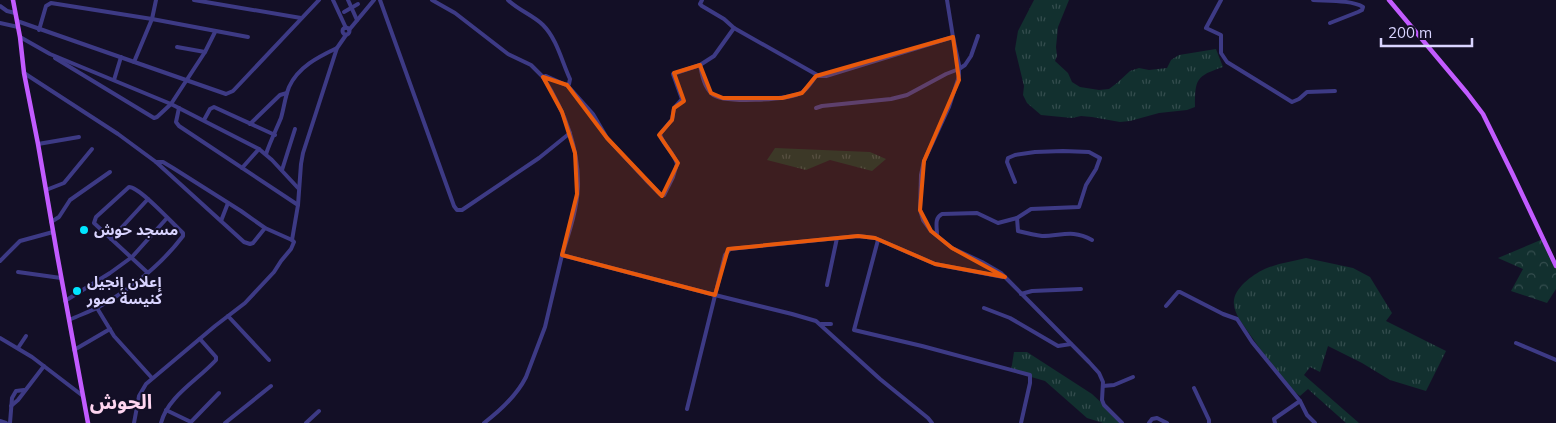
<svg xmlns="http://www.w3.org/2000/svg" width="1556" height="423" font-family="Mulish,'Noto Sans Arabic',sans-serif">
	<defs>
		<pattern id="grass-tufts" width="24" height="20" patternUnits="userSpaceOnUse" patternTransform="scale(1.25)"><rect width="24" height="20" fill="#12302f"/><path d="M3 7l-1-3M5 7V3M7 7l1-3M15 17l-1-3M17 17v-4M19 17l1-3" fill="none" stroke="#344d4e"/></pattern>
		<pattern id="forest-crowns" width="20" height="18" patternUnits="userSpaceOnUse" patternTransform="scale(1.25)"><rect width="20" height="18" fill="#12302f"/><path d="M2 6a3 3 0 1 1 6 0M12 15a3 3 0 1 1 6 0" fill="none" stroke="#344d4e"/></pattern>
	</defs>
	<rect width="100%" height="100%" fill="#130f26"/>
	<g fill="url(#grass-tufts)">
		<path d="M1034,0H1069L1058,27L1056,47L1057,56L1055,61L1068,73L1072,82L1080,87L1099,90L1109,89L1117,83L1130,71L1139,68L1149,70L1167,68L1171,60L1179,55L1216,49L1223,67C1196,76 1195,79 1195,107L1187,110L1159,113L1130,121L1120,122L1092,117L1081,116L1072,118L1041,115L1027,103L1023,95L1024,86L1015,49L1018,31Z"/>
		<path d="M775,148L870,152L886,159L872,171L830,160L806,170L767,160Z"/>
		<path d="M1306,258L1353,268L1370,277L1392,313L1386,321L1446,351L1426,391L1390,380L1362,363L1328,346L1320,372L1310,367L1304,375L1359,423H1346L1308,389L1300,396L1285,384L1239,319C1236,313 1233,307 1234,300C1236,286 1255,273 1267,268C1280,263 1294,261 1306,258Z"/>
		<path d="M1014,352H1027L1092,394L1121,421V423H1103L1087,418L1045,381L1011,371Z"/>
	</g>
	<path fill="url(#forest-crowns)" d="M1543,239L1556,265V289L1547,303L1511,291L1523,269L1498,258Z"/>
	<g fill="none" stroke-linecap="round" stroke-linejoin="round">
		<g stroke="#3d3a85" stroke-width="4">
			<path d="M194,0L301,18"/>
			<path d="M333,0L346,28"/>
			<path d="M348,0L357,20"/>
			<path d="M380,0L454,206L457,210H462L539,158L570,133"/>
			<path d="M432,0L455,13L508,54L531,65L543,77"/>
			<path d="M508,0C518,10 533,15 543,25C557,39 562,62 570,79L569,84L566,85L546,76L543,77C564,110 579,147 578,187C577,210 569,233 562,255"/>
			<path d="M702,0L700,4L702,6L724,19L734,28L819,76H826L953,37"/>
			<path d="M947,0L953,37L959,65V76L949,107L924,161L921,175L920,210L923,220L931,231L952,248L982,262L1001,273L1089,362L1099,373L1103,382L1102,400L1104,405L1122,423"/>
			<path d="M1221,0L1206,28L1221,35V53L1227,62L1292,102L1299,99L1307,92L1335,91"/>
			<path d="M1313,0C1327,1 1352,0 1363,7L1362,10L1358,12L1330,23"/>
			<path d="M0,6L7,11L15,13"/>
			<path d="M344,12L358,4"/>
			<path d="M17,21L226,94L233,91L319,0"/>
			<path d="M0,23L18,27"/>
			<circle cx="346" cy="31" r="3.5"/>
			<path d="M39,30L46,6L51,3L152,19L248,37"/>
			<path d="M349,30L374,0"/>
			<path d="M20,37L50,54L171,104L259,149L272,160L298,188"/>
			<path d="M177,47L205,52"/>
			<path d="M55,58L154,118L157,117L171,104L205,52L215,32"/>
			<path d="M134,62L152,19L156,0"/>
			<path d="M700,65C702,75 704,87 712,94C723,104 787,100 801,93C807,90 812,81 816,76"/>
			<path d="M24,73L118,134L156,162H163L173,168L241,211L265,228L292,240"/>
			<path d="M114,80L121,57"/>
			<path d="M567,85L593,114L607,138L646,180L660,194L664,195L673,177L677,164C674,152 662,144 660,134L670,122L672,120L674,108L682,99L673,74L700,65L714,56L734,28"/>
			<path d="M179,108L176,122L179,126L298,205"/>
			<path d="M816,108L822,106L891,99L907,95L946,74L959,69L965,65L971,56L978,36"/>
			<path d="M204,120L210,109L214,107L275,135"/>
			<path d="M250,124L280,95L287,93"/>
			<path d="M38,144L79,137"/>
			<path d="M266,154C270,142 276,130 281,118C284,108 285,97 289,87C298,67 318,57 337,48"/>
			<path d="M156,162L244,242L250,244L253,243L265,228"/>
			<path d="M242,168L259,149"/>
			<path d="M282,170L295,129"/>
			<path d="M46,190L64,183L92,149"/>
			<path d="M1017,218L1018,231C1026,233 1034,235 1042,236C1062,236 1072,229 1092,240"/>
			<path d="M221,221L228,203"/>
			<path d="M51,222L59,217L70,200L110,172"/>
			<path d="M937,235C937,227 934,218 942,214L977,213L998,223L1017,218L1031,209L1079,207L1086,185L1096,169L1100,158L1089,152L1063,151L1035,152L1015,155L1008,158L1007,162L1015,182"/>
			<path d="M111,239L148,199"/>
			<path d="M878,240L854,330L922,346L1030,375V383L1021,423"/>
			<path d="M0,261L20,241L53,232"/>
			<path d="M18,272L61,278"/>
			<path d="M827,285L837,238"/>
			<path d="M1021,294L1032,291L1081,289"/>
			<path d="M65,301L110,273L132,257L167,218"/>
			<path d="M1166,306L1178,292H1180L1223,314L1237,319L1252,342L1300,401L1307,415L1315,423"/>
			<path d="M97,308L114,336L152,378"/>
			<path d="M984,308L1010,318L1058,346L1071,344"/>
			<path d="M228,316L269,360"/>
			<path d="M69,320C78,316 88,312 97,308C129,290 161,265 183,236V233C173,224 140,187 129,187L96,217L94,223L148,273"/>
			<path d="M821,324H831"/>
			<path d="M0,338L32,357L83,396"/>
			<path d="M1516,343L1556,360"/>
			<path d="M18,348L26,336"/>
			<path d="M74,350L110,329"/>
			<path d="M1103,386L1114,385L1133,377"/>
			<path d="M1194,388L1209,420V423"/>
			<path d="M11,406L18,400L44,366"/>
			<path d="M687,409L725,255L730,249L858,236L875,238L935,264L1003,277"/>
			<path d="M166,410L191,422L219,393"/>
			<path d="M0,421L6,423"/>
			<path d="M10,423L12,398L16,391L24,390"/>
			<path d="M134,423L139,396L146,384L215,326L245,303L274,272L281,261L291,249L294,242L292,240L298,205L301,164L303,153L337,48L346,35"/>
			<path d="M161,423C168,396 198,380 216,360V357L200,339"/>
			<path d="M225,423L271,386"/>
			<path d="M306,423L319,411"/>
			<path d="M484,423C501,410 517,395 526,377L545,327L562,255L715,295L792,314L816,321L880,379L928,418L932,423"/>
			<path d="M1149,423L1152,419L1157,418L1167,423"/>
			<path d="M1275,423L1274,419L1300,401"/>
		</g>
		<g stroke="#c25bff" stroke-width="4.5">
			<path d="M13,0L20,37L24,73L38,144L57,254L88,423"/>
			<path d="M1389,0L1467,93L1483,114L1513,175L1556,266"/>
		</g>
	</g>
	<path fill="#e8590c" fill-opacity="0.2" stroke="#e8590c" stroke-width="4" stroke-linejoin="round" d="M953,37L959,80L924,161L920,210L931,231L952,248L1005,277L935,264L875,238L858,236L728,249L715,295L562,255L577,194L575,153L562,112L543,77L567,85L607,138L662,196L678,163L659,135L672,120L674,108L684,101L674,73L700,65L711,93L723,98H782L802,93L816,76Z"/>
	<g fill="#00e5ff" stroke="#130f26" stroke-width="2">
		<circle cx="84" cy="230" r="5"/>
		<circle cx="77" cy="291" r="5"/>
	</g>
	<g text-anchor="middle" stroke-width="4" stroke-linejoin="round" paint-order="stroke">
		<g font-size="15" font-weight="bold" fill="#d9d4ff" stroke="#130f26" text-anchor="start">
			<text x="94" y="235">مسجد حوش</text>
			<text x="87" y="287">إعلان إنجيل<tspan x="87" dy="17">كنيسة صور</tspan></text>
		</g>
		<g font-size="20" font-weight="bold" fill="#ffd6f0" stroke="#130f26">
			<text x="121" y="409">الحوش</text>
		</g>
	</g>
	<path d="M1381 38v8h91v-8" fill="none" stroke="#d9d4ff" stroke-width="2.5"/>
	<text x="1388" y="38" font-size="15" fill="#d9d4ff" stroke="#130f26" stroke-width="4" paint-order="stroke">200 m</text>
</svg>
